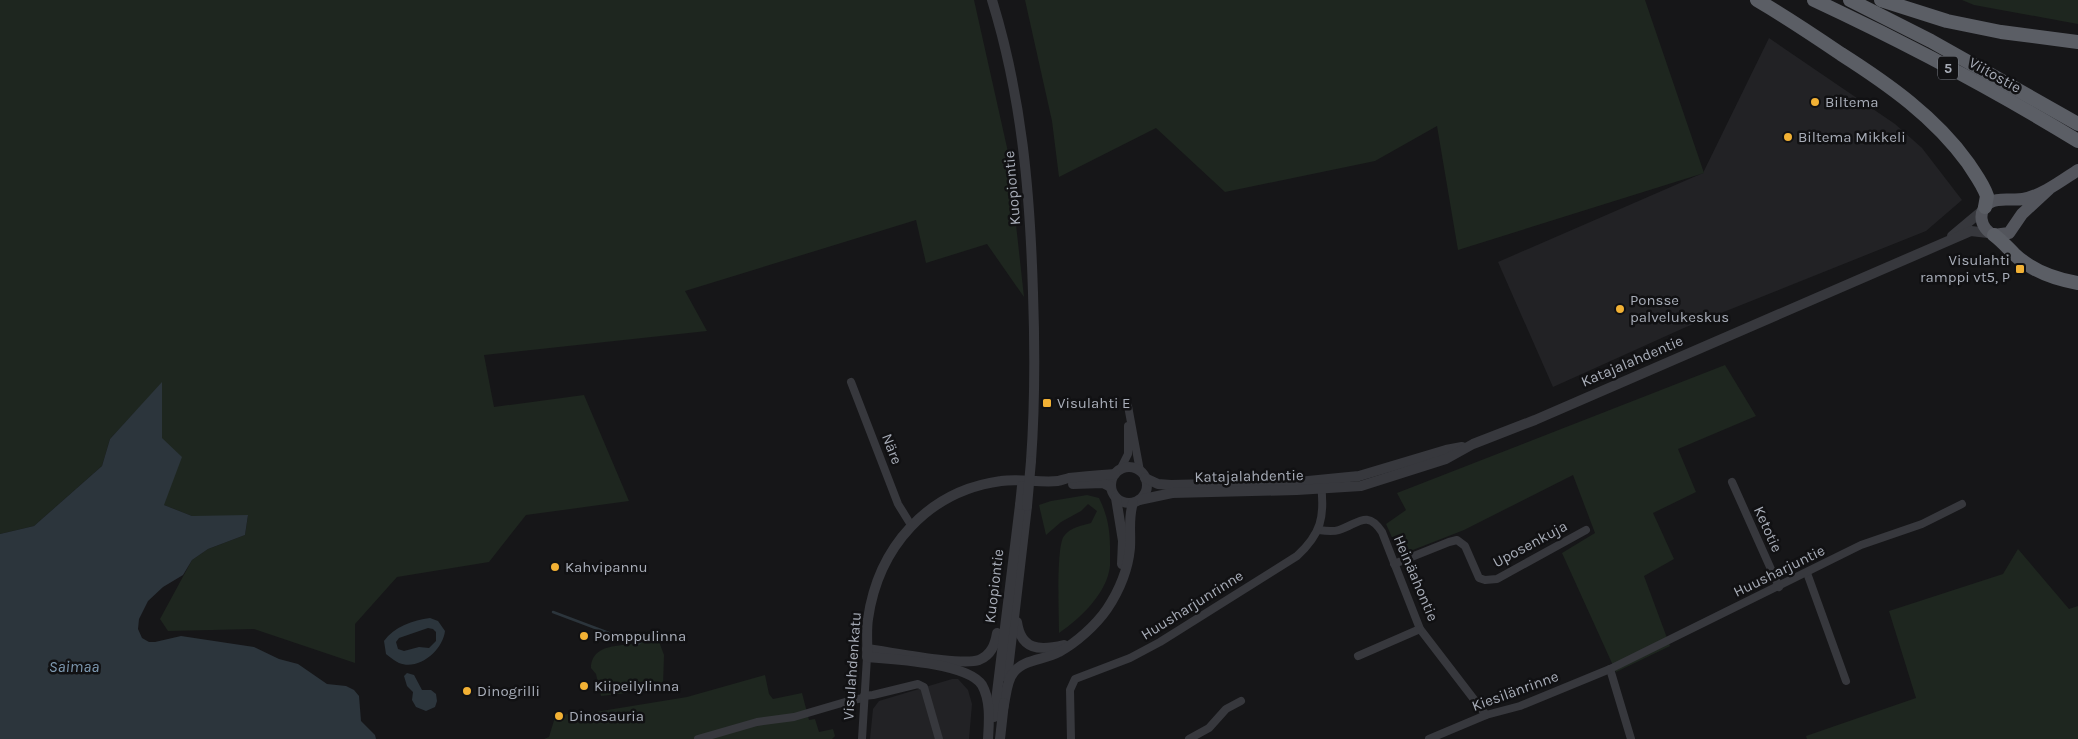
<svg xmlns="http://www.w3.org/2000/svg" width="2078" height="739" font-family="Karla,sans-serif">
	<rect width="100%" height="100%" fill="#161618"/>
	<g fill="#222225">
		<path d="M1769,38L1895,124L1922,148L1962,200L1926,231L1686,327L1553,387L1498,262L1703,173Z"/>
		<path d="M952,679H958L968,690L972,704L969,739H870L873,709L879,701Z"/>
	</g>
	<g fill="#1e261f">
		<path d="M0,0H974L1008,152L1024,297L987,244L926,263L916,220L685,291L707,331L484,355L494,407L584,395L629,501L526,515L489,562L397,577L355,624V663L254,629L168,631L160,619L192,560L208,549L245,535L248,516H192L164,505L135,412L110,439L102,466L34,526L0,534Z"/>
		<path d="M1025,0H1645L1704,173L1458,250L1437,126L1375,161L1225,192L1156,128L1059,177L1052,121Z"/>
		<path d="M1962,0H2078V24L1974,5Z"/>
		<path d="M1725,365L1756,416L1678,449L1696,492L1653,513L1674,559L1644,576L1670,646L1616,672L1562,553L1595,533L1573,475L1464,530L1400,555L1386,524L1406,510L1397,493Z"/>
		<path d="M1087,495L1099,498C1107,514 1110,529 1110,547C1110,553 1110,560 1110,566C1107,593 1081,618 1059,633C1059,616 1056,546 1064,536C1071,527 1081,526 1091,523L1097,511L1088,504L1081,511L1061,522L1046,535L1039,505L1051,501Z"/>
		<path d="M2018,549L2069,609L2078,606V739H1807L1806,736L1916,698L1889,611L2003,574Z"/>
		<path d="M654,637L658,639L664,655L663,686L662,689L601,696L596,674L591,668C592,636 638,651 654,637Z"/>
		<path d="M765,675L769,694L773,699L802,693L809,720L815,719L819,732L833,729L835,736L832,739H544L549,737L555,717L572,713L583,714L687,697Z"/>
	</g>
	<g fill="#2c353c" fill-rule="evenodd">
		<path d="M162,382V438L182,457L164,505L192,516L248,515L245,535L208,549L192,560L183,575L163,587L148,601L139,619L138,629L142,638L149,642H155L181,636L254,647L279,659L298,664L327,684L346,686L354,690L359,696L361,721L375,735L376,739H0V534L34,526L102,466L110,439Z"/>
		<path d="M430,618L438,621L445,631C443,650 419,671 399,663C395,661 390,657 386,654L384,641C394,627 413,620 430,618ZM428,628L433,629L436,632V641L429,648L419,647L404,651L398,649L396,642L399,638Z"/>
		<path d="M407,673L414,675L422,690H431L436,694L437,701L435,707L426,711L416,707L412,700L413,692L407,686L404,676Z"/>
	</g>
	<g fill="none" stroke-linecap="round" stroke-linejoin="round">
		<path stroke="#2c353c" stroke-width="2.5" d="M553,612L638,644L642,640"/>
		<g stroke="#37383d" stroke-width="8">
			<path d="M851,382L898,504L911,525"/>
			<path d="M1128,406L1140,471"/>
			<path d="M1120,470L1128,454V426"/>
			<path d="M1732,482L1779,587"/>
			<path d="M1319,530C1325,531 1333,532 1339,530C1358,524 1367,509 1382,532L1420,629L1486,715"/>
			<path d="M1394,564L1449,542L1457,540L1465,546L1479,578L1485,580L1497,579L1586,530"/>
			<path d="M1807,573L1846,681"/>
			<path d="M1358,656L1420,629"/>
			<path d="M1610,669L1631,739"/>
			<path d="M864,696L873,695L918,684L924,687L939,739"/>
			<path d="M698,739L757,722L794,717L852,700L864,698"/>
			<path d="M862,739L867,657"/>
			<path d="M1071,739L1070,690L1075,679L1130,658L1160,642L1297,556C1321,534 1325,517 1321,485"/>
			<path d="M1189,739L1209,728L1226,709L1241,701"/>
			<path d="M1429,739L1486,715L1520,706L1610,669L1861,545L1922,524L1962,504"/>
		</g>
		<g stroke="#37383d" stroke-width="10">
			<path d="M992,0C1022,97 1030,192 1033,293C1035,349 1035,405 1031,461"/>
			<path d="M1952,236L1983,210"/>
			<circle cx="1129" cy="485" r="18"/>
			<path d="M1145,478L1158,484L1171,485L1298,482L1359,476L1446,450L1462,447"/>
			<path d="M1073,484L1103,483L1111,487"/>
			<path d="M1116,498L1123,541L1122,564"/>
			<path d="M1139,500L1172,493L1297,490L1361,486L1446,459L1473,444L1535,420L1941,244L1971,231L1988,233"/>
			<path d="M1017,622C1021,650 1039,651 1064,645"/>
			<path d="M867,649C891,652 961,666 979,660C991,655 995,645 997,633"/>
			<path d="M1007,678L1027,506"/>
			<path d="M1003,709C1006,698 1006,681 1014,672C1024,659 1045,660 1059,652C1076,643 1096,625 1107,609C1119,591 1128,569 1130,548C1131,532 1128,518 1133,503"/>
			<path d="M994,717L1020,505"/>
			<path d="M988,739C989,722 991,701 982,685C968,663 893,659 867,657C868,645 866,632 868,619C878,548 927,491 1001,481C1019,478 1039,483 1058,481C1062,480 1065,479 1069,478C1084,476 1100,475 1115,474"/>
			<path d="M1000,739L1004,703"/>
		</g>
		<path stroke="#53555c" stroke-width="12" d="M2049,189L2022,214L2009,233L1994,235C1980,229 1976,210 1991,202C2000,197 2013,201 2023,199C2043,195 2061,181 2078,170"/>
		<g stroke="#5b5e65" stroke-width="14">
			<path d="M1757,0C1786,17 1813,35 1841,54C1888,84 1935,117 1968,163C1975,174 1983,184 1987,196L1985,207"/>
			<path d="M1814,0C1904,42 1993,89 2078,141"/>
			<path d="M1850,0L1931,41L2078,124"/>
			<path d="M1881,0L1947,21L2001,32L2078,42"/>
			<path d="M1994,235C2002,241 2008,248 2014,254C2032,271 2054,279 2078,283"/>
		</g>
		<g stroke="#37383d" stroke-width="10">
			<path d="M1020,505L1022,486"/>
			<path d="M1027,506L1031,461"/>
		</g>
	</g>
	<g fill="#f2b134" stroke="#111113" stroke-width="2">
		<circle cx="1815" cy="102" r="5"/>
		<circle cx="1788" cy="137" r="5"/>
		<rect x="2015" y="264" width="10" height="10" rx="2.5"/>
		<circle cx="1620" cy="309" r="5"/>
		<rect x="1042" y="398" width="10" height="10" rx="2.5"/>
		<circle cx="555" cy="567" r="5"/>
		<circle cx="584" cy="636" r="5"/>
		<circle cx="584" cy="686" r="5"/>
		<circle cx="467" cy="691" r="5"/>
		<circle cx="559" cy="716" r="5"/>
	</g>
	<g text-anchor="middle" stroke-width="5" stroke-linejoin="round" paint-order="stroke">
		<rect fill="#111113" stroke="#7b7e86" stroke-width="1" x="1938" y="56.5" width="20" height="23" rx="4"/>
		<g font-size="14" font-weight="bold" fill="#a8adb8">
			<text x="1948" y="73">5</text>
		</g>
		<g font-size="15" fill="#a8adb8" stroke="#111113">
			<text transform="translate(1995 75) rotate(29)" y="5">Viitostie</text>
			<text transform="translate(1012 188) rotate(-95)" y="5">Kuopiontie</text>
			<text transform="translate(1632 361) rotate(-23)" y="5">Katajalahdentie</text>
			<text transform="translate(892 449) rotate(69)" y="5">Näre</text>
			<text transform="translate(1249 476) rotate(-1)" y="5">Katajalahdentie</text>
			<text transform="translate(1768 529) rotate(66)" y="5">Ketotie</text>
			<text transform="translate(1530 544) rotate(-28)" y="5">Uposenkuja</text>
			<text transform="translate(1779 571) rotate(-26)" y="5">Huusharjuntie</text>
			<text transform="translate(1416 578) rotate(67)" y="5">Heinäahontie</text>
			<text transform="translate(994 586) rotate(-83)" y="5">Kuopiontie</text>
			<text transform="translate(1192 605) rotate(-32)" y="5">Huusharjunrinne</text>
			<text transform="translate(852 666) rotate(-86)" y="5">Visulahdenkatu</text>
			<text transform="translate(1515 691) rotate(-20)" y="5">Kiesilänrinne</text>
		</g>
		<g font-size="15" fill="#a8adb8" stroke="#111113" text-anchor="start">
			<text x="1825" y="107">Biltema</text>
			<text x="1798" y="142">Biltema Mikkeli</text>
			<text x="2010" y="265" text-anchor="end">Visulahti<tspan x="2010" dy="17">ramppi vt5, P</tspan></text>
			<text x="1630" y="305">Ponsse<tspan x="1630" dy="17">palvelukeskus</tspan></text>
			<text x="1057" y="408">Visulahti E</text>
			<text x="565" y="572">Kahvipannu</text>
			<text x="594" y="641">Pomppulinna</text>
			<text x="594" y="691">Kiipeilylinna</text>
			<text x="477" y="696">Dinogrilli</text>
			<text x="569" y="721">Dinosauria</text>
		</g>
		<g font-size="16" font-style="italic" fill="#7f9bb3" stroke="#111113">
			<text x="74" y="672">Saimaa</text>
		</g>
	</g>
</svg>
